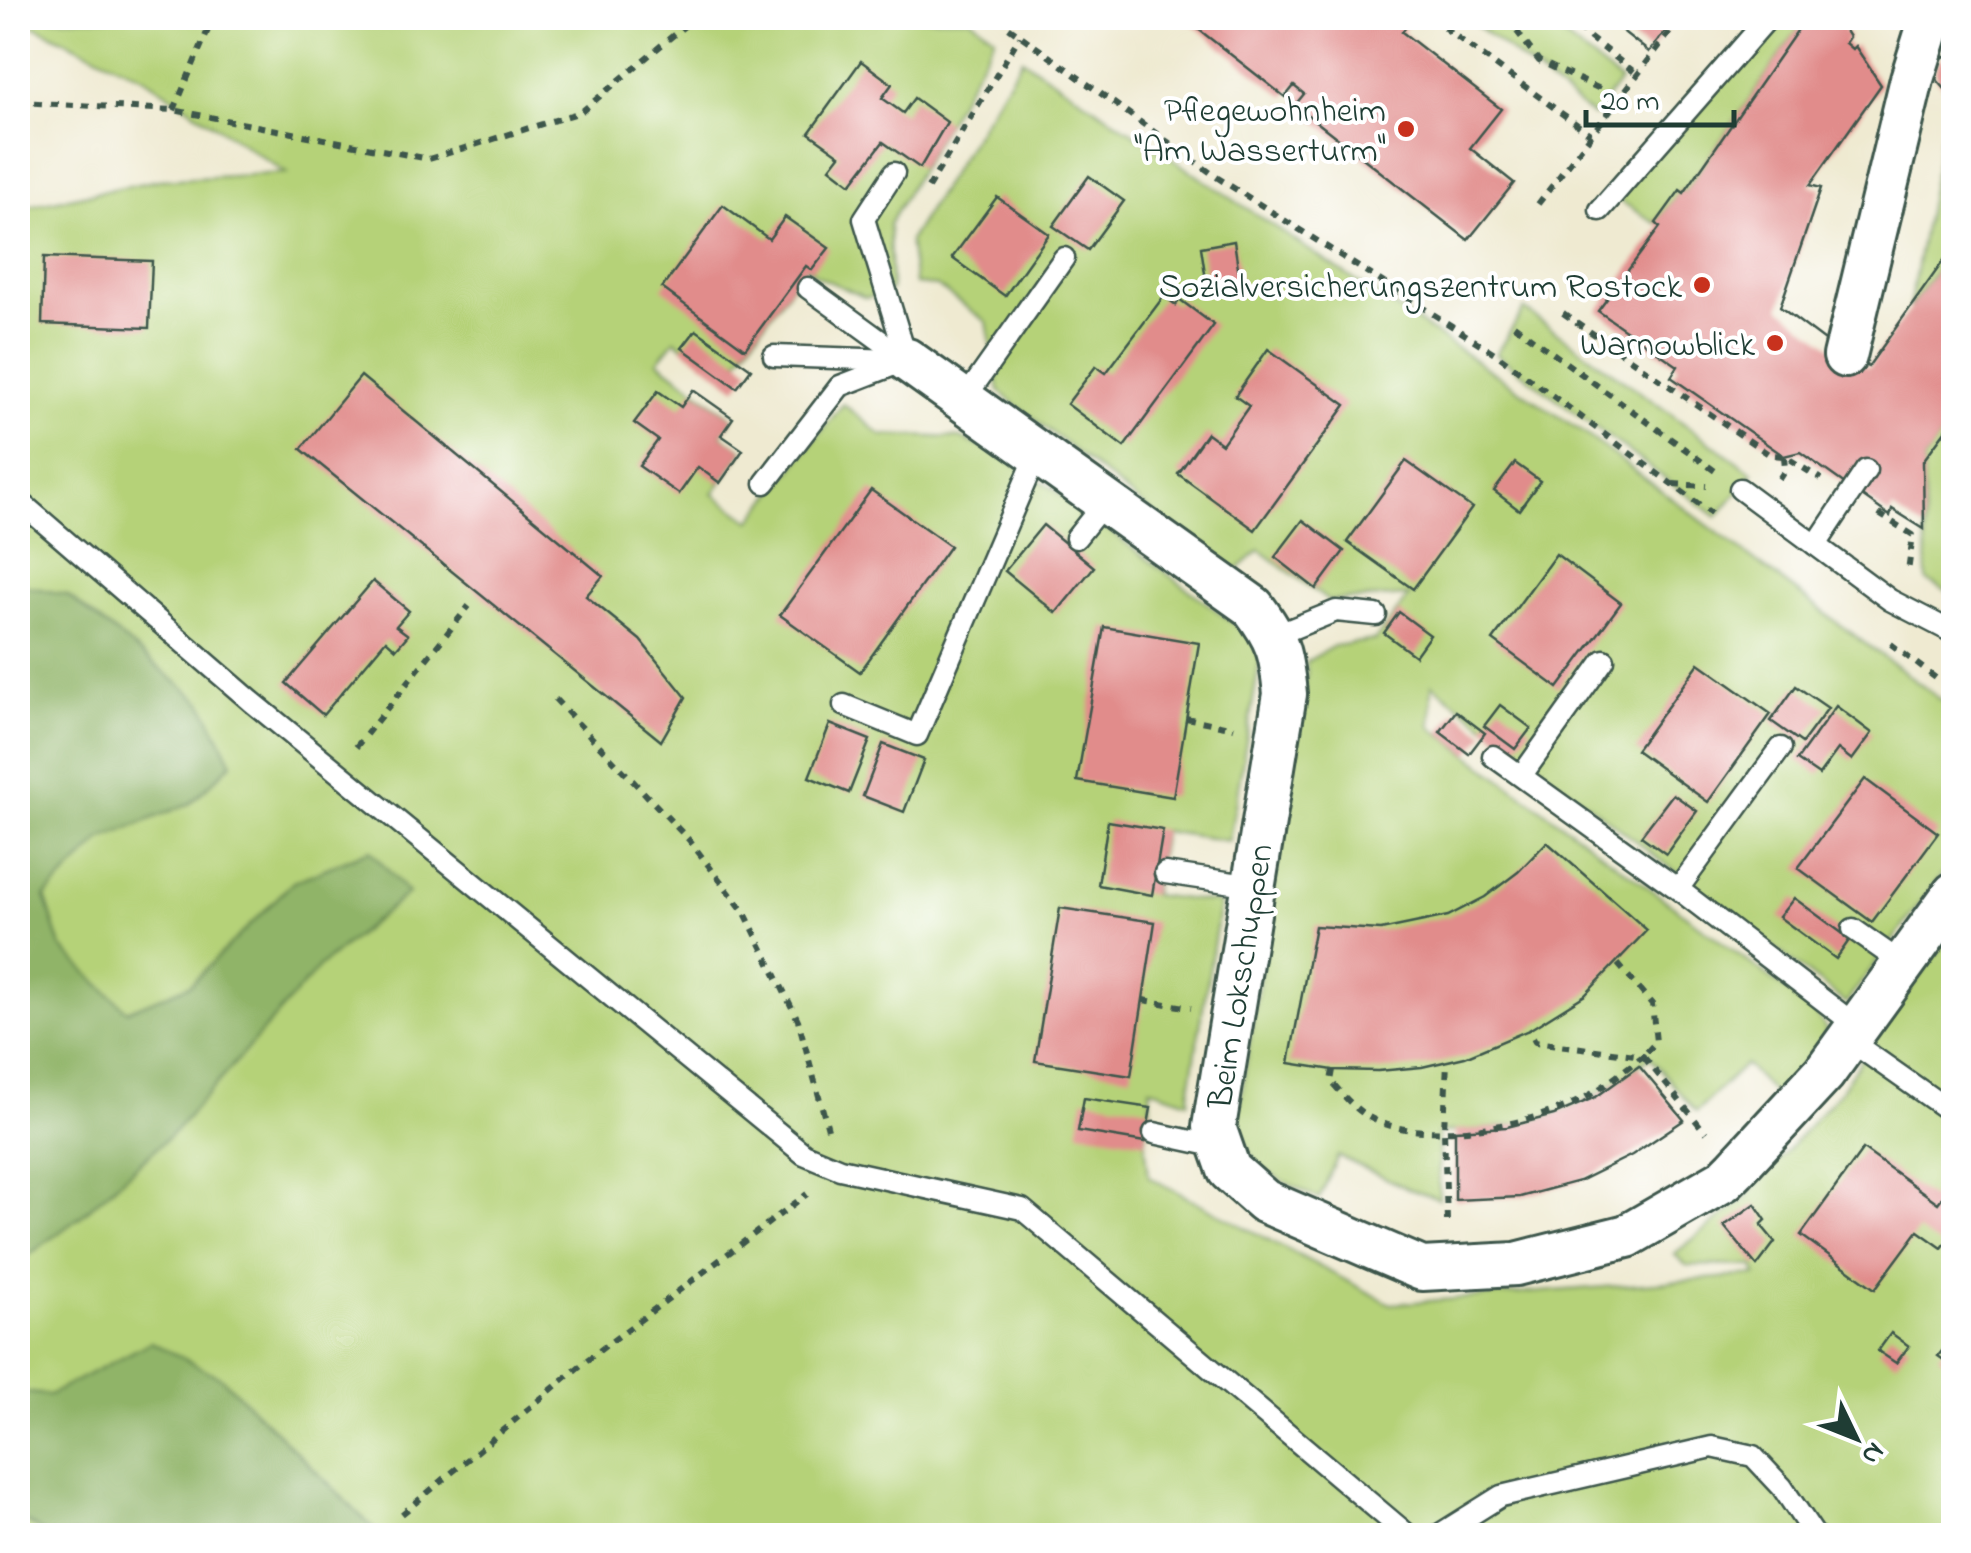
<svg xmlns="http://www.w3.org/2000/svg" width="1971" height="1553" font-family="'Indie Flower',sans-serif">
	<rect width="100%" height="100%" fill="#fff"/>
	<filter id="ink" filterUnits="userSpaceOnUse"><feTurbulence type="fractalNoise" baseFrequency=".01" numOctaves="2"/><feDisplacementMap in="SourceGraphic" scale="20" xChannelSelector="R" yChannelSelector="G"/><feConvolveMatrix kernelMatrix="1 2 1 2 8 2 1 2 1" color-interpolation-filters="sRGB"/></filter>
	<filter id="wash" filterUnits="userSpaceOnUse"><feTurbulence type="fractalNoise" baseFrequency=".0048" numOctaves="4" result="noise"/><feDisplacementMap in="SourceGraphic" scale="40" xChannelSelector="R" yChannelSelector="G"/><feGaussianBlur stdDeviation="2.25" result="paint"/><feColorMatrix in="noise" values="0 0 0 0 0 0 0 0 0 0 0 0 0 0 0 0 0 1.4 0 .05"/><feComposite in="paint" operator="in"/></filter>
	<g filter="url(#wash)">
		<rect width="100%" height="100%" fill="#efead1"/>
		<g fill="#b5d278" stroke="#6a8856" stroke-width="2.5">
			<path d="M18,18H970L995,37L889,224L891,290L866,298L817,276L806,266L726,377L675,340L658,361L733,418L721,435L743,450L713,494L751,521L843,404L881,435L961,438L999,454L1049,486L1254,638L1260,660L1229,841L1163,831L1153,895L1220,903L1188,1101L1150,1088L1151,1108L1145,1142L1149,1177L1391,1304L1757,1275L1754,1266L1686,1265L1674,1254L1742,1201L1841,1090L1895,1009L1953,932V1535H18V208L158,180L286,173L143,77Z"/>
			<path d="M1467,18H1540L1620,81L1593,116Z"/>
			<path d="M1768,18H1806L1684,193L1680,190L1656,223L1612,196Z"/>
			<path d="M1022,59L1584,433L1953,709V859L1846,1003L1432,684L1431,727L1815,1011L1826,1029L1820,1057L1778,1098L1745,1064L1696,1112L1650,1057C1608,1092 1563,1116 1509,1126C1486,1130 1461,1130 1438,1133L1439,1199L1409,1189L1338,1156L1319,1199C1272,1174 1242,1170 1239,1110L1307,674L1306,662L1334,646L1375,640L1409,596L1328,601L1260,550L1231,575L999,391L987,322L937,286L915,284L909,241Z"/>
			<path d="M1941,135L1953,144V246L1909,308Z"/>
			<path d="M1524,309L1753,473L1717,517L1496,354Z"/>
			<path d="M1953,419V594L1927,581L1923,461Z"/>
		</g>
		<g fill="#90b468" stroke="#58784e" stroke-width="2.5">
			<path d="M18,584L67,595L202,702L232,763L191,803L102,839L45,897L61,947L127,1011L190,985L293,882L370,850L408,893L320,966L175,1131L80,1217L18,1263Z"/>
			<path d="M151,1342L222,1378L380,1535H48L18,1517V1392L49,1395Z"/>
		</g>
		<g id="blocks">
			<g fill="#e18c8b">
				<path d="M1184,18H1413L1402,32L1501,109L1470,148L1514,183L1468,240L1295,105L1304,94L1294,86L1285,97Z"/>
				<path d="M1606,18H1676L1649,52Z"/>
				<path d="M1806,18H1837L1849,37L1845,43L1852,49L1855,46L1881,85L1810,185L1821,188L1780,307L1845,356L1868,367L1954,246V419L1923,461L1924,529L1892,509L1890,516L1800,452L1784,456L1671,377L1678,366L1598,311L1660,227L1656,223L1680,190L1684,193Z"/>
				<path d="M1954,52V91L1946,90L1938,81L1935,70L1940,59Z"/>
				<path d="M861,61L892,84L882,98L903,113L914,98L947,122L920,168L883,142L851,184L830,168L840,155L809,133Z"/>
				<path d="M1089,176L1124,201L1088,250L1053,226Z"/>
				<path d="M997,197L1049,234L1005,296L952,258Z"/>
				<path d="M723,205L769,239L785,217L829,248L812,270L806,266L745,349L662,288Z"/>
				<path d="M1234,241L1241,287L1208,293L1201,247Z"/>
				<path d="M44,257L152,261L149,328L42,324Z"/>
				<path d="M1164,296L1176,305L1179,299L1214,325L1124,447L1067,404L1096,366L1106,373Z"/>
				<path d="M696,330L751,369L737,388L682,348Z"/>
				<path d="M1268,349L1346,405L1255,530L1178,474L1207,433L1222,444L1249,406L1235,396Z"/>
				<path d="M361,376L603,576L586,596L640,640L686,697L661,741L301,449Z"/>
				<path d="M693,390L733,418L721,435L743,450L720,483L698,467L679,494L639,466L658,440L634,423L658,391L681,407Z"/>
				<path d="M1406,461L1472,508L1413,589L1347,542Z"/>
				<path d="M1515,463L1540,481L1519,510L1494,491Z"/>
				<path d="M871,490L950,546L860,672L780,615Z"/>
				<path d="M1303,520L1344,551L1316,589L1275,557Z"/>
				<path d="M1043,525L1094,567L1056,613L1005,571Z"/>
				<path d="M1556,554L1621,603L1558,688L1493,640Z"/>
				<path d="M373,581L409,611L396,626L408,635L396,649L386,640L323,715L286,683Z"/>
				<path d="M1399,612L1430,635L1415,656L1384,633Z"/>
				<path d="M1104,627L1199,643L1173,797L1077,781Z"/>
				<path d="M1699,663L1771,714L1708,802L1636,750Z"/>
				<path d="M1796,686L1828,708L1802,743L1771,721Z"/>
				<path d="M1500,705L1531,728L1515,749L1484,726Z"/>
				<path d="M1836,706L1872,733L1852,760L1838,749L1819,775L1797,760Z"/>
				<path d="M1456,711L1485,733L1469,754L1440,732Z"/>
				<path d="M830,724L870,740L849,793L809,777Z"/>
				<path d="M883,744L924,760L904,812L863,796Z"/>
				<path d="M1865,779L1938,833L1872,922L1798,868Z"/>
				<path d="M1673,794L1697,811L1666,854L1641,836Z"/>
				<path d="M1108,821L1163,830L1152,895L1098,885Z"/>
				<path d="M1547,842L1647,930L1585,995L1529,1030L1465,1057L1422,1067L1378,1071L1333,1070L1289,1063L1315,926L1381,930L1448,916L1485,897L1518,872Z"/>
				<path d="M1794,898L1850,939L1836,959L1779,917Z"/>
				<path d="M1060,908L1155,922L1131,1076L1035,1061Z"/>
				<path d="M1639,1066L1684,1120L1632,1155L1579,1181L1520,1197L1455,1200V1130L1507,1127L1554,1115L1596,1097Z"/>
				<path d="M1084,1098L1151,1108L1145,1142L1078,1131Z"/>
				<path d="M1863,1149L1938,1203L1950,1187L1954,1189V1232L1942,1248L1918,1231L1875,1289L1801,1235Z"/>
				<path d="M1755,1204L1766,1220L1761,1225L1775,1242L1757,1266L1724,1226Z"/>
				<path d="M1891,1333L1909,1346L1896,1363L1878,1351Z"/>
				<path d="M1954,1336V1367L1938,1356Z"/>
			</g>
		</g>
	</g>
	<g filter="url(#ink)">
		<use href="#blocks" fill-opacity="0" stroke="#3e574c" stroke-width="2.5"/>
		<g fill="none" stroke-linecap="round" stroke-linejoin="round">
			<defs>
				<g id="lane">
					<path d="M894,173L864,219L907,360"/>
					<path d="M1600,210L1768,18"/>
					<path d="M808,288L907,360"/>
					<path d="M774,356L895,360"/>
					<path d="M963,401L1064,258"/>
					<path d="M765,483L840,386L907,360"/>
					<path d="M1740,489L1890,600L1954,633"/>
					<path d="M18,500L251,701L804,1154L840,1169L1022,1209L1409,1536"/>
					<path d="M1076,538L1105,502"/>
					<path d="M1816,545L1866,470"/>
					<path d="M1274,636L1336,611L1376,615"/>
					<path d="M844,705L917,735L1037,454"/>
					<path d="M1493,756L1678,889L1858,1027"/>
					<path d="M1522,775L1604,660"/>
					<path d="M1165,873L1254,886"/>
					<path d="M1678,889L1781,748"/>
					<path d="M1853,929L1903,964"/>
					<path d="M1849,1040L1954,1114"/>
					<path d="M1154,1133L1219,1147"/>
					<path d="M1437,1536L1501,1496L1712,1447L1753,1456L1782,1487L1815,1536"/>
				</g>
				<g id="street">
					<path d="M1845,356L1912,79L1931,18"/>
					<path d="M907,360L1253,607C1278,640 1281,653 1285,694L1214,1127L1229,1170L1264,1201L1422,1269L1516,1264L1627,1236L1724,1180L1735,1169L1824,1073L1954,894"/>
				</g>
			</defs>
			<use href="#lane" stroke="#3e574c" stroke-width="25"/>
			<use href="#street" stroke="#3e574c" stroke-width="48"/>
			<g stroke="#3e574c" stroke-width="6" stroke-dasharray="8 8" stroke-linecap="butt">
				<path d="M996,18L1218,178L1496,354L1711,513"/>
				<path d="M1431,18L1590,134"/>
				<path d="M1507,18L1539,61L1598,88L1612,104"/>
				<path d="M1564,18L1637,74"/>
				<path d="M18,102L173,110L429,159L581,112L694,18"/>
				<path d="M174,110L213,18"/>
				<path d="M928,188L1020,36"/>
				<path d="M1538,204L1681,18"/>
				<path d="M1563,313L1770,455L1784,456L1821,479"/>
				<path d="M1514,325L1715,471"/>
				<path d="M1779,479L1785,470L1784,456"/>
				<path d="M1673,484L1706,486"/>
				<path d="M1879,514L1913,535L1908,572"/>
				<path d="M1891,644L1954,692"/>
				<path d="M555,699L689,840L745,913L798,1020L828,1129"/>
				<path d="M1186,718L1234,728"/>
				<path d="M356,747L469,606"/>
				<path d="M1618,964L1652,1004L1656,1042L1643,1056L1706,1133"/>
				<path d="M1143,1000L1191,1008"/>
				<path d="M1333,1070L1331,1081C1341,1093 1351,1105 1364,1114C1415,1149 1535,1125 1586,1097C1606,1086 1624,1070 1643,1056L1535,1042L1529,1030"/>
				<path d="M1447,1221L1444,1130L1447,1061"/>
				<path d="M402,1514L587,1360L807,1194"/>
			</g>
			<use href="#lane" stroke="#fff" stroke-width="20"/>
			<use href="#street" stroke="#fff" stroke-width="42"/>
		</g>
	</g>
	<g fill="#c8321e" stroke="#fff" stroke-width="4">
		<circle cx="1406" cy="129" r="10"/>
		<circle cx="1702" cy="285" r="10"/>
		<circle cx="1775" cy="343" r="10"/>
	</g>
	<g text-anchor="middle" stroke-width="8" stroke-linejoin="round" paint-order="stroke">
		<g font-size="35" fill="#1f3d34" stroke="#fff" text-anchor="end">
			<text x="1386" y="121">Pflegewohnheim<tspan x="1386" dy="40">"Am Wasserturm"</tspan></text>
			<text x="1682" y="297">Sozialversicherungszentrum Rostock</text>
			<text x="1755" y="355">Warnowblick</text>
		</g>
		<g font-size="35" fill="#1f3d34" stroke="#fff">
			<text transform="translate(1239 976) rotate(-81)" y="12">Beim Lokschuppen</text>
		</g>
	</g>
	<rect width="1971" height="1553" fill="none" stroke="#fff" stroke-width="60"/>
	<g transform="translate(1856 1438) rotate(133)" stroke="#ffffff" stroke-width="8" paint-order="stroke">
	<path d="M0-8L18 38L0 25L-18 38Z" fill="#1f3d34"/>
	<text y="-15" font-size="28" font-weight="bold" text-anchor="middle" fill="#1f3d34">N</text>
	</g>
	<path d="M1586 110v15h148v-15" fill="none" stroke="#1f3d34" stroke-width="5"/>
	<text x="1601" y="110" font-size="30" fill="#1f3d34" stroke="#ffffff" stroke-width="8" paint-order="stroke">20 m</text>
</svg>
